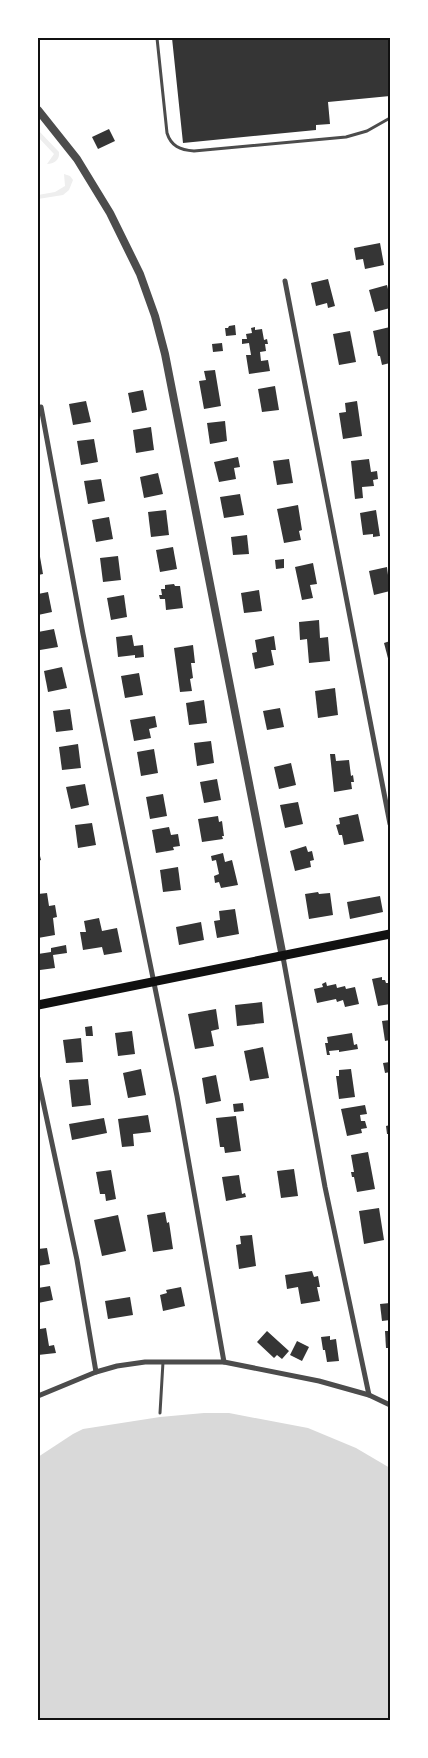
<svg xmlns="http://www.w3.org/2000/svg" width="428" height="1758" font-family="'Roboto Serif',serif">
	<rect width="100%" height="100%" fill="#fff"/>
	<g fill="#eee">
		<path d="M38,130L59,152C60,160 54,164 47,164L54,154L38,137Z"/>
		<path d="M64,174L70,176L73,180L69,190L63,195L38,199V195L55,192L65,186Z"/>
	</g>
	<path fill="#d9d9d9" d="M204,1413H229L308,1428L356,1448L390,1468V1720H38V1457L73,1434L83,1429L160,1417Z"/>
	<g fill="#353535">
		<path d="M172,38H390V96L328,102L330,124L316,125V130L183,143Z"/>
		<path d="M109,129L115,141L98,149L92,137Z"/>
		<path d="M380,243L384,265L365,269L363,259L356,260L354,248Z"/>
		<path d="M328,279L335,306L328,308L327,303L316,306L311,283Z"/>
		<path d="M387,285L390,297V308L375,312L369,290Z"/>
		<path d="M235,325L236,335L226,336L225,328H228L229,326Z"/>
		<path d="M255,327V330L262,329L264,340L267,339L268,344H265L266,351L260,352L261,361L268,360L270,371L249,374L246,355H251L249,343L242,344V339H247L246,334L252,333L251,328Z"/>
		<path d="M390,327V363L382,365L380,356H378L373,331Z"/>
		<path d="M350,331L356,362L339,365L333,334Z"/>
		<path d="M222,343L223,351L213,352L212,344Z"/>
		<path d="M215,370L221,406L204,409L199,381L206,380L204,371Z"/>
		<path d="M275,386L279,410L262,412L258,389Z"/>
		<path d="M143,390L147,410L132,413L128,393Z"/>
		<path d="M86,401L91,422L73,425L69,404Z"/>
		<path d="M357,401L362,436L343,439L339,413L346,412L345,403Z"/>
		<path d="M225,421L227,441L210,444L207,423Z"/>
		<path d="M151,427L154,450L136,453L133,430Z"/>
		<path d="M94,439L98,462L81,465L77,441Z"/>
		<path d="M238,457L240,467L234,468L236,479L219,482L214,462Z"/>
		<path d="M289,459L293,483L277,485L273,461Z"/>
		<path d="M369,459L371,472L377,471L378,479L373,480L374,486L362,487L363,498L355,499L351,461Z"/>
		<path d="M158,473L163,494L144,498L140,477Z"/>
		<path d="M101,479L105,501L88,504L84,481Z"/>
		<path d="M240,494L244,515L224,518L220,497Z"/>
		<path d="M298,505L302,530L299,531L301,540L284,543L277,509Z"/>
		<path d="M166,510L169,535L151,537L148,512Z"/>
		<path d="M376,510L380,536L373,537V534L363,535L360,513Z"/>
		<path d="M109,517L113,539L96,542L92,520Z"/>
		<path d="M247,535L249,554L233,555L231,537Z"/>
		<path d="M173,547L177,569L160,572L156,550Z"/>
		<path d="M39,551L43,574L38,575V552Z"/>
		<path d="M118,556L121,580L103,582L100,558Z"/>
		<path d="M284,559V568L276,569L275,560Z"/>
		<path d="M313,563L317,584L310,585L313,598L302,600L295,567Z"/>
		<path d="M387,567L390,591L374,595L369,571Z"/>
		<path d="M174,584L175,586H180L183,608L166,610L165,599H160L159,595H162L161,589H165V585Z"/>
		<path d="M259,590L262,611L244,613L241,593Z"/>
		<path d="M48,592L52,612L38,615V594Z"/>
		<path d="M124,595L127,617L111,620L107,598Z"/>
		<path d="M319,620L320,638L328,637L330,661L309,663L307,639L300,640L299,622Z"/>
		<path d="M54,629L58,647L40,650L39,646H38V641H39L38,632Z"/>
		<path d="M132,635L134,646L143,645L144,657L135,658V655L118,657L116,637Z"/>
		<path d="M274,636L276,650H271L274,665L255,669L252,653L257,652L255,640Z"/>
		<path d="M390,641V666L384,643Z"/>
		<path d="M193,645L195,663H191L193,678L190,679L192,691L180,692L174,648Z"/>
		<path d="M62,667L67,688L48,692L44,671Z"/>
		<path d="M139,673L143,695L125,698L121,676Z"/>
		<path d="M335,688L338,715L318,718L315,691Z"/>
		<path d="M204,700L207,723L189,725L186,703Z"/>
		<path d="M280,708L284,727L267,730L263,711Z"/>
		<path d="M70,709L73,730L56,732L53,711Z"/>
		<path d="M155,716L157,727L149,729L151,738L134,741L130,720Z"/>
		<path d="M211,741L214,763L197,766L194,743Z"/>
		<path d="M78,744L81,768L62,770L59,747Z"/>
		<path d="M154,749L158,773L141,776L137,752Z"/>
		<path d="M330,754H335L336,761L349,760L351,776L353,775L354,782H351L352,789L334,792Z"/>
		<path d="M291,763L296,785L279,789L274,767Z"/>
		<path d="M217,779L221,800L204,803L200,782Z"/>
		<path d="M85,784L89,805L71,809L66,787Z"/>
		<path d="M163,794L167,816L150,819L146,797Z"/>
		<path d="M298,802L303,824L285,828L280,805Z"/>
		<path d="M358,814L364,841L344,845L342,835H339L336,825L340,824L339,818Z"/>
		<path d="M218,816L219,822L222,821L224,836H222L223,839L202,842L198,819Z"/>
		<path d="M92,823L96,845L78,848L75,825Z"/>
		<path d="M169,827L171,835L178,834L180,846L173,847L174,850L156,853L152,830Z"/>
		<path d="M306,846L308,852L312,851L314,860L310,861L311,867L295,871L290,851Z"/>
		<path d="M38,848L41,860L38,861Z"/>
		<path d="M223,853L225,862L232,860L238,885L221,888L219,882L215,883L214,876L219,874L216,860L212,861L211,856Z"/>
		<path d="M178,867L181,890L163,892L160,870Z"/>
		<path d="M318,892L319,894L330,893L333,915L309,919L305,894Z"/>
		<path d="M47,893L49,906L55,905L57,917L53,918L55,935L38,938V894Z"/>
		<path d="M380,896L383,912L350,919L347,902Z"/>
		<path d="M235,909L239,934L217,938L214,921L220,920L219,911Z"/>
		<path d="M99,918L102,931L117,928L122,952L104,955L102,947L83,950L80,932H86L84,921Z"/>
		<path d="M201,922L204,940L179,945L176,927Z"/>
		<path d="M66,945L67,953L53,955L55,968L40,970L38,954L51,952V948Z"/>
		<path d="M382,977V980H385L386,983H390V1004L378,1006L372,979Z"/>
		<path d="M326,982L327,986L336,984L337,988L345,986L346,989L355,987L359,1004L345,1007L343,1000L337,1002L336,999L317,1003L314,989L323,987L322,984Z"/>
		<path d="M262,1002L264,1023L237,1026L235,1005Z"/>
		<path d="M216,1009L219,1029L211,1031L214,1046L195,1049L188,1014Z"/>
		<path d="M390,1020V1040L385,1041L382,1021Z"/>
		<path d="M92,1026L93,1036H86L85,1027Z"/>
		<path d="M132,1031L135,1054L118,1056L115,1033Z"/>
		<path d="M352,1033L354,1045L357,1044L358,1049L339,1052V1050L329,1051L330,1055H327L325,1043H328L327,1037Z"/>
		<path d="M81,1038L83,1062L66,1063L63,1040Z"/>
		<path d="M263,1047L269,1078L250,1081L244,1051Z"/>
		<path d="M390,1062V1072L385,1073L383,1063Z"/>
		<path d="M141,1069L146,1095L128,1098L123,1073Z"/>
		<path d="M351,1069L355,1097L339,1099L336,1076H339V1070Z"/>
		<path d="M216,1075L221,1101L206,1104L202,1078Z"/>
		<path d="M88,1079L91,1105L72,1107L69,1080Z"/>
		<path d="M243,1103L244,1111L234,1112L233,1104Z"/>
		<path d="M365,1105L367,1114L360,1115L361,1121H365L367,1128L361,1129L362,1133L347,1136L341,1109Z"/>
		<path d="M148,1115L151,1132L133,1134L134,1146L122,1147L118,1119Z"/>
		<path d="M236,1116L241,1151L225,1153L224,1147H220L216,1118Z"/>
		<path d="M104,1118L107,1133L72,1140L69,1124Z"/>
		<path d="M390,1125V1134H387L386,1126Z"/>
		<path d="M368,1152L375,1189L357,1192L354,1177H352L351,1172H354L351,1155Z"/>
		<path d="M294,1169L298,1196L281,1198L277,1171Z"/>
		<path d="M111,1170L116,1199L106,1201L105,1194H100L96,1172Z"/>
		<path d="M239,1175L242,1194L245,1193L246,1197L226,1201L222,1177Z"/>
		<path d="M379,1208L384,1240L364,1244L359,1211Z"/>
		<path d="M165,1212L167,1223L169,1222L173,1249L153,1252L147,1215Z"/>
		<path d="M118,1215L126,1251L102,1256L94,1220Z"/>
		<path d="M252,1235L256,1266L239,1269L236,1245L241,1244L240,1236Z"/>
		<path d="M47,1248L50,1264L38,1266V1249Z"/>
		<path d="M312,1271L314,1277L318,1276L320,1287H317L320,1301L301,1304L298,1287L287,1289L285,1275Z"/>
		<path d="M50,1286L53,1300L38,1303V1288Z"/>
		<path d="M181,1287L185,1306L163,1311L160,1295L167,1293L166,1290Z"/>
		<path d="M130,1297L133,1315L108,1319L105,1301Z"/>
		<path d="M390,1303V1320L382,1321L380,1304Z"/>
		<path d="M38,1323L40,1329L46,1328L49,1346L54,1345L56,1353L38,1355Z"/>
		<path d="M267,1331L289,1351L282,1359L277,1355L274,1358L257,1342Z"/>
		<path d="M385,1331H390V1348H386Z"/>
		<path d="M330,1336V1340L336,1339L339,1361L327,1362L325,1350H323L321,1337Z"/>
		<path d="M297,1341L309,1347L302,1361L290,1355Z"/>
	</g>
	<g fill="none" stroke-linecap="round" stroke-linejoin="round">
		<g stroke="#4c4c4c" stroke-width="3">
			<path d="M157,38L167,133C171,146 180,150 194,151L346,137L367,131L390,118"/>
			<path d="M160,1413L163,1362"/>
		</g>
		<g stroke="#4c4c4c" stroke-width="5">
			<path d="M285,281L390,824"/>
			<path d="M41,407L83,634L177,1096L224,1362"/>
			<path d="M283,957L325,1187L369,1395"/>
			<path d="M38,1078L77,1260L96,1372"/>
			<path d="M38,1396L96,1372L117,1366L145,1362H224L319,1381L369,1395L390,1405"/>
		</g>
		<path stroke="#4c4c4c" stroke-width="8" d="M38,110L77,159L110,213L140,274L155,316L165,354L283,957"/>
		<path stroke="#111" stroke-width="9" d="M38,1005L390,934"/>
	</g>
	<rect width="428" height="1758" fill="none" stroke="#ffffff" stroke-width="78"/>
	<rect x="39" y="39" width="350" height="1680" fill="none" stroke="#111" stroke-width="2"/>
</svg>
